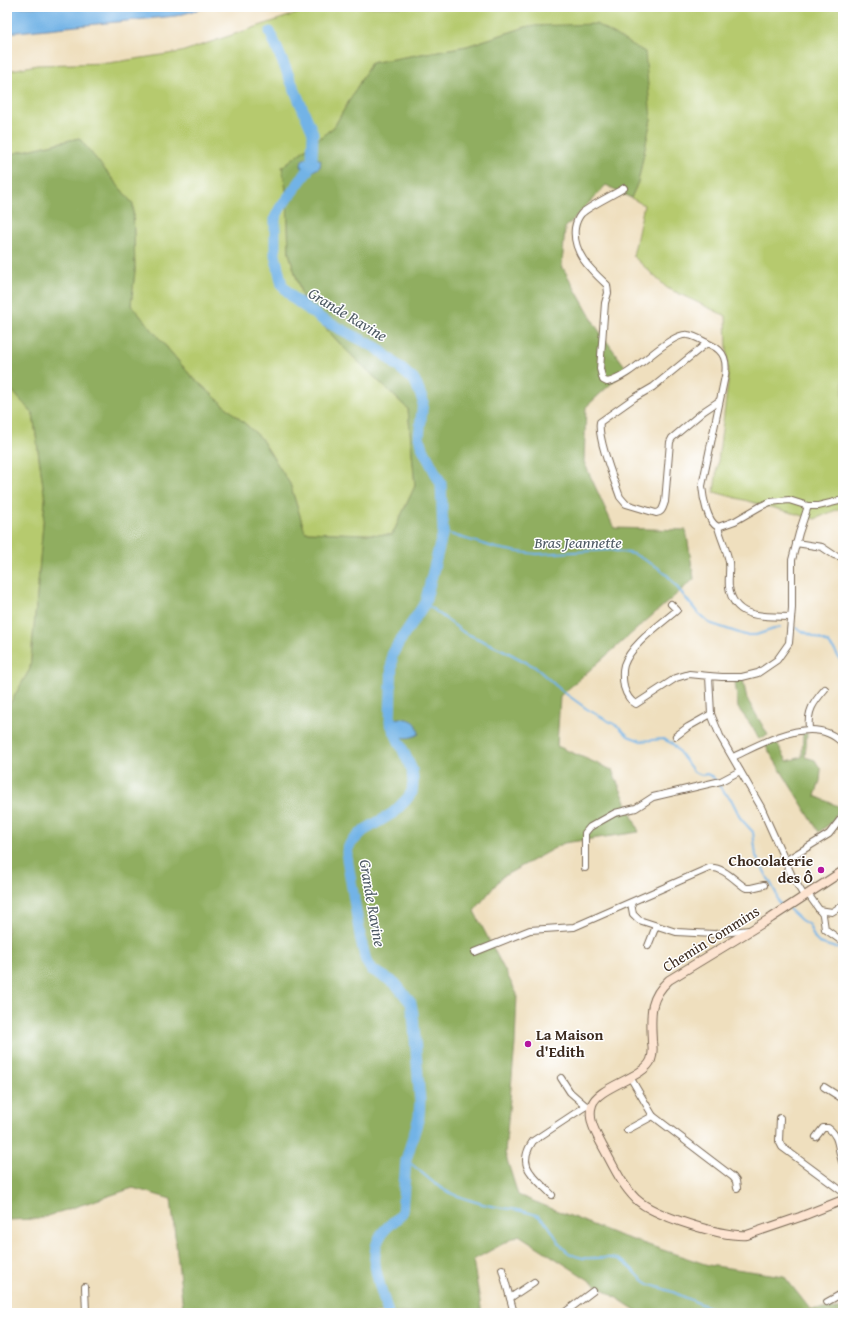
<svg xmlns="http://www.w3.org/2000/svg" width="850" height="1320" font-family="'Gentium Book Plus',serif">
	<rect width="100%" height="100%" fill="#fff"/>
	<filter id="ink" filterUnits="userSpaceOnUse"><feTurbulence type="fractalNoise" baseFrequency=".025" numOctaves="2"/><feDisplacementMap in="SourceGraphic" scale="8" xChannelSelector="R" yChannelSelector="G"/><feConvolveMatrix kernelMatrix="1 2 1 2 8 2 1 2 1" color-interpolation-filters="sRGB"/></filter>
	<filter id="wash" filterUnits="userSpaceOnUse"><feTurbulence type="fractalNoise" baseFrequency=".012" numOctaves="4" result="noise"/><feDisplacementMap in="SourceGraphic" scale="16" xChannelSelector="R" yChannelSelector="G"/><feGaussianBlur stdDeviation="0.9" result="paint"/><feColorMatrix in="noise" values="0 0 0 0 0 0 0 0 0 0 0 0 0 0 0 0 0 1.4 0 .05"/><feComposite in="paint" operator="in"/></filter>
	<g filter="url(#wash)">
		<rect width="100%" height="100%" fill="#efdfbe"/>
		<g fill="#b6ca6e" stroke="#787a46">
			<path d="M316,7H843V507L815,519L714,492L728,383L726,316L667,288L633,256L644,205L631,198L638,182L651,119L529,26L467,46L371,63L334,127L282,167L287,195L289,253L305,306L344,348L408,409L415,486L392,535L305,532L290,484L260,437L191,376L131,305L135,271L133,204L79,138L7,155V71L37,65L109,63L181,52Z"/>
			<path d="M7,385L33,414L45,500L37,596L30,669L7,709Z"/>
		</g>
		<g fill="#90ae61" stroke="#666c40">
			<path d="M596,24L645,52L651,119L638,182L631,198L606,185L565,228L562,266L597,328L627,369L586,407L584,462L614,528L686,530L694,579L560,696L557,746L612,770L639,832L564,843L502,877L474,911L517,994L515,1044L505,1153L518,1195L615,1234L708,1265L784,1276L810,1309H843V1313H640L519,1235L473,1260L482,1313H182L183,1308L171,1199L133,1188L38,1219L7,1220V709L30,669L37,596L45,500L33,414L7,385V155L79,138L133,204L135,271L131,305L191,376L260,437L290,484L305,532L392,535L415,486L408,409L344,348L305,306L289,253L287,195L282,167L334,127L371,63L467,46L529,26Z"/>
			<path d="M743,680L747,699L768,735L759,739L751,725L738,708L735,681Z"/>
			<path d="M803,733H807L805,757L815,760L821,770L820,781L815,796L840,807L832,822L819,832L765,745L776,741L787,761L802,757Z"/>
		</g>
		<g fill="#72b3e6" stroke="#566e82">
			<path d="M7,7H208L176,16L7,33Z"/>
			<path d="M311,156L321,160L320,167L313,171L305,172L301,166L302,160Z"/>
			<path d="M400,718C412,720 417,720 419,734C405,742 393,737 387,721L392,719Z"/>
		</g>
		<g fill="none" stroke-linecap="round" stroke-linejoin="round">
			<g stroke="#72b3e6" stroke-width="2">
				<path d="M443,532L496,548L519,552L537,554L610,550L634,554L657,567L668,576L697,612L709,623L745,635H756L780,627"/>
				<path d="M425,603L463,632L503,650L535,667L562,691L587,709L619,727L628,736L641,741L663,739L673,744L694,772L702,775L707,774L713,777L724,792L731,799L741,819L753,832L756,856L776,893L778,902L785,907"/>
				<path d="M796,628L828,643L835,651L843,665"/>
				<path d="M789,909L801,920L809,925L815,939L819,943L843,950"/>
				<path d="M406,1160C421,1170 433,1186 450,1193C463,1198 477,1203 491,1206C506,1209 524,1209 538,1216C553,1224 555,1244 569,1253C585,1263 600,1255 617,1259C629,1262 636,1276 647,1283C654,1287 663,1288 670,1291C691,1299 710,1310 733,1313"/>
			</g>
			<path stroke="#72b3e6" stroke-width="11" d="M270,32L313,133L312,160L307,172L280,208L275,218V255L282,285L294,299L323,320L377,348L415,381L423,401L419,437L421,445L441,484L443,532L425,603L398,644L392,655L390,722L412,770L413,782L412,792L406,800L393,813L363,831L350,844L347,851V858L361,941L366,961L371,969L395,983L411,1003L413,1014L420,1101L419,1117L406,1160L402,1213C396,1221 386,1226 381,1235C366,1259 382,1288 388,1313"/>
		</g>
	</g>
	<g filter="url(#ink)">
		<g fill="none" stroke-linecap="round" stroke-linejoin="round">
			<defs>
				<g id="street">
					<path d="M624,188C613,195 589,206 581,214C577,219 576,222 575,228C572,253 591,270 607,285L608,293L605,303L600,369L603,380L607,382C632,378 669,332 688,335C696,336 704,342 711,345C725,351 727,362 725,376L702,486C703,497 707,522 718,527"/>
					<path d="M707,343L653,387L634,398L600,422C597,438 614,480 620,497L626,504L656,513C663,512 663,507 665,502L670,442L672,438L704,411L719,401"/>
					<path d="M718,527C721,539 727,550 729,562C730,570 728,579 729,587C734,620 764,616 790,617"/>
					<path d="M718,527L735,521L761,506L770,502L789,500L808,506H818L843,500"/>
					<path d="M796,543L822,547L834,555L843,557"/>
					<path d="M671,604L677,610C660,625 631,644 624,665C622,672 623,681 624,687C626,694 630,701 636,704L676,678L689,674L709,676"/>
					<path d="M809,729C807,711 813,703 825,689"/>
					<path d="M676,736L688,727L711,714"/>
					<path d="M733,757C763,743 815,712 843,744"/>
					<path d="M785,861L829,834L843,816"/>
					<path d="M585,868V833L590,827L615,813L636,808L653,797L721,781L740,771"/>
					<path d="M808,894L823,915L825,929L843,942"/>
					<path d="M804,896L792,876L761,807L720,736L711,714L709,676L722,677H742L758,673L777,660L789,643L792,608V560L799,533L808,506"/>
					<path d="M631,903L633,914L639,920L676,932L714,934L749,930"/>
					<path d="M819,910L832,912L843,905"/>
					<path d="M648,946L656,926"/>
					<path d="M475,952L530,930L574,927L709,868C723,866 735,881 746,888H751L764,885"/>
					<path d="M630,1077L653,1116L733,1177L736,1181L737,1188"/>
					<path d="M561,1078L570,1092L586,1106"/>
					<path d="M824,1087L843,1099"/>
					<path d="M780,1118L779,1141L782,1147L843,1192"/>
					<path d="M627,1130L653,1116"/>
					<path d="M816,1137L823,1128H828C841,1137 837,1151 843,1164"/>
					<path d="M552,1195C535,1177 515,1167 533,1141L586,1106L592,1105"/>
					<path d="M502,1269L514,1313"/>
					<path d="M85,1287L86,1313"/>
					<path d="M510,1298L534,1282"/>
					<path d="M827,1302L843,1293"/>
					<path d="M564,1313L593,1291"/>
				</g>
				<path id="secondary" d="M843,871L771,918L669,980C648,999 651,1016 652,1042C653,1048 653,1054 651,1060C644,1078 597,1087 592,1105C587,1120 597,1135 603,1147C613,1165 621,1184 636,1199C654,1216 722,1237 747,1235L800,1217L843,1200"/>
			</defs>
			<use href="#street" stroke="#7a6956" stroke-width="8"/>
			<use href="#secondary" stroke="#7a6956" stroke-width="10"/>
			<use href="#street" stroke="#fff" stroke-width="6"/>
			<use href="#secondary" stroke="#fde4d1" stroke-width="8"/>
		</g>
	</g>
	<g fill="#b5179e" stroke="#fff" stroke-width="1.5">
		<circle cx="821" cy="870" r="4"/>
		<circle cx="528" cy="1044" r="4"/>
	</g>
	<g text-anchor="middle" stroke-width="3" stroke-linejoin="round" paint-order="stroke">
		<g font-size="15" font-weight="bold" fill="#3b2a1e" stroke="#fff" text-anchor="end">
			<text x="813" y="866">Chocolaterie<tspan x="813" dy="17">des Ô</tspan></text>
			<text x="536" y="1040" text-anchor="start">La Maison<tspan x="536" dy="17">d'Edith</tspan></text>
		</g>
		<g font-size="15" fill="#3b2a1e" stroke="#fff">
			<text transform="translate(711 939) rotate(-32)" y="5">Chemin Commins</text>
		</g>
		<g font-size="16" font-style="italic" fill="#4e5a64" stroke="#fff">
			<text transform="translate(348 314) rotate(31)" y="6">Grande Ravine</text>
			<text x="578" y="548">Bras Jeannette</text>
			<text transform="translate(373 903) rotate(80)" y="6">Grande Ravine</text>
		</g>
	</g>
	<rect width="850" height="1320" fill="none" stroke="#fff" stroke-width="24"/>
</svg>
